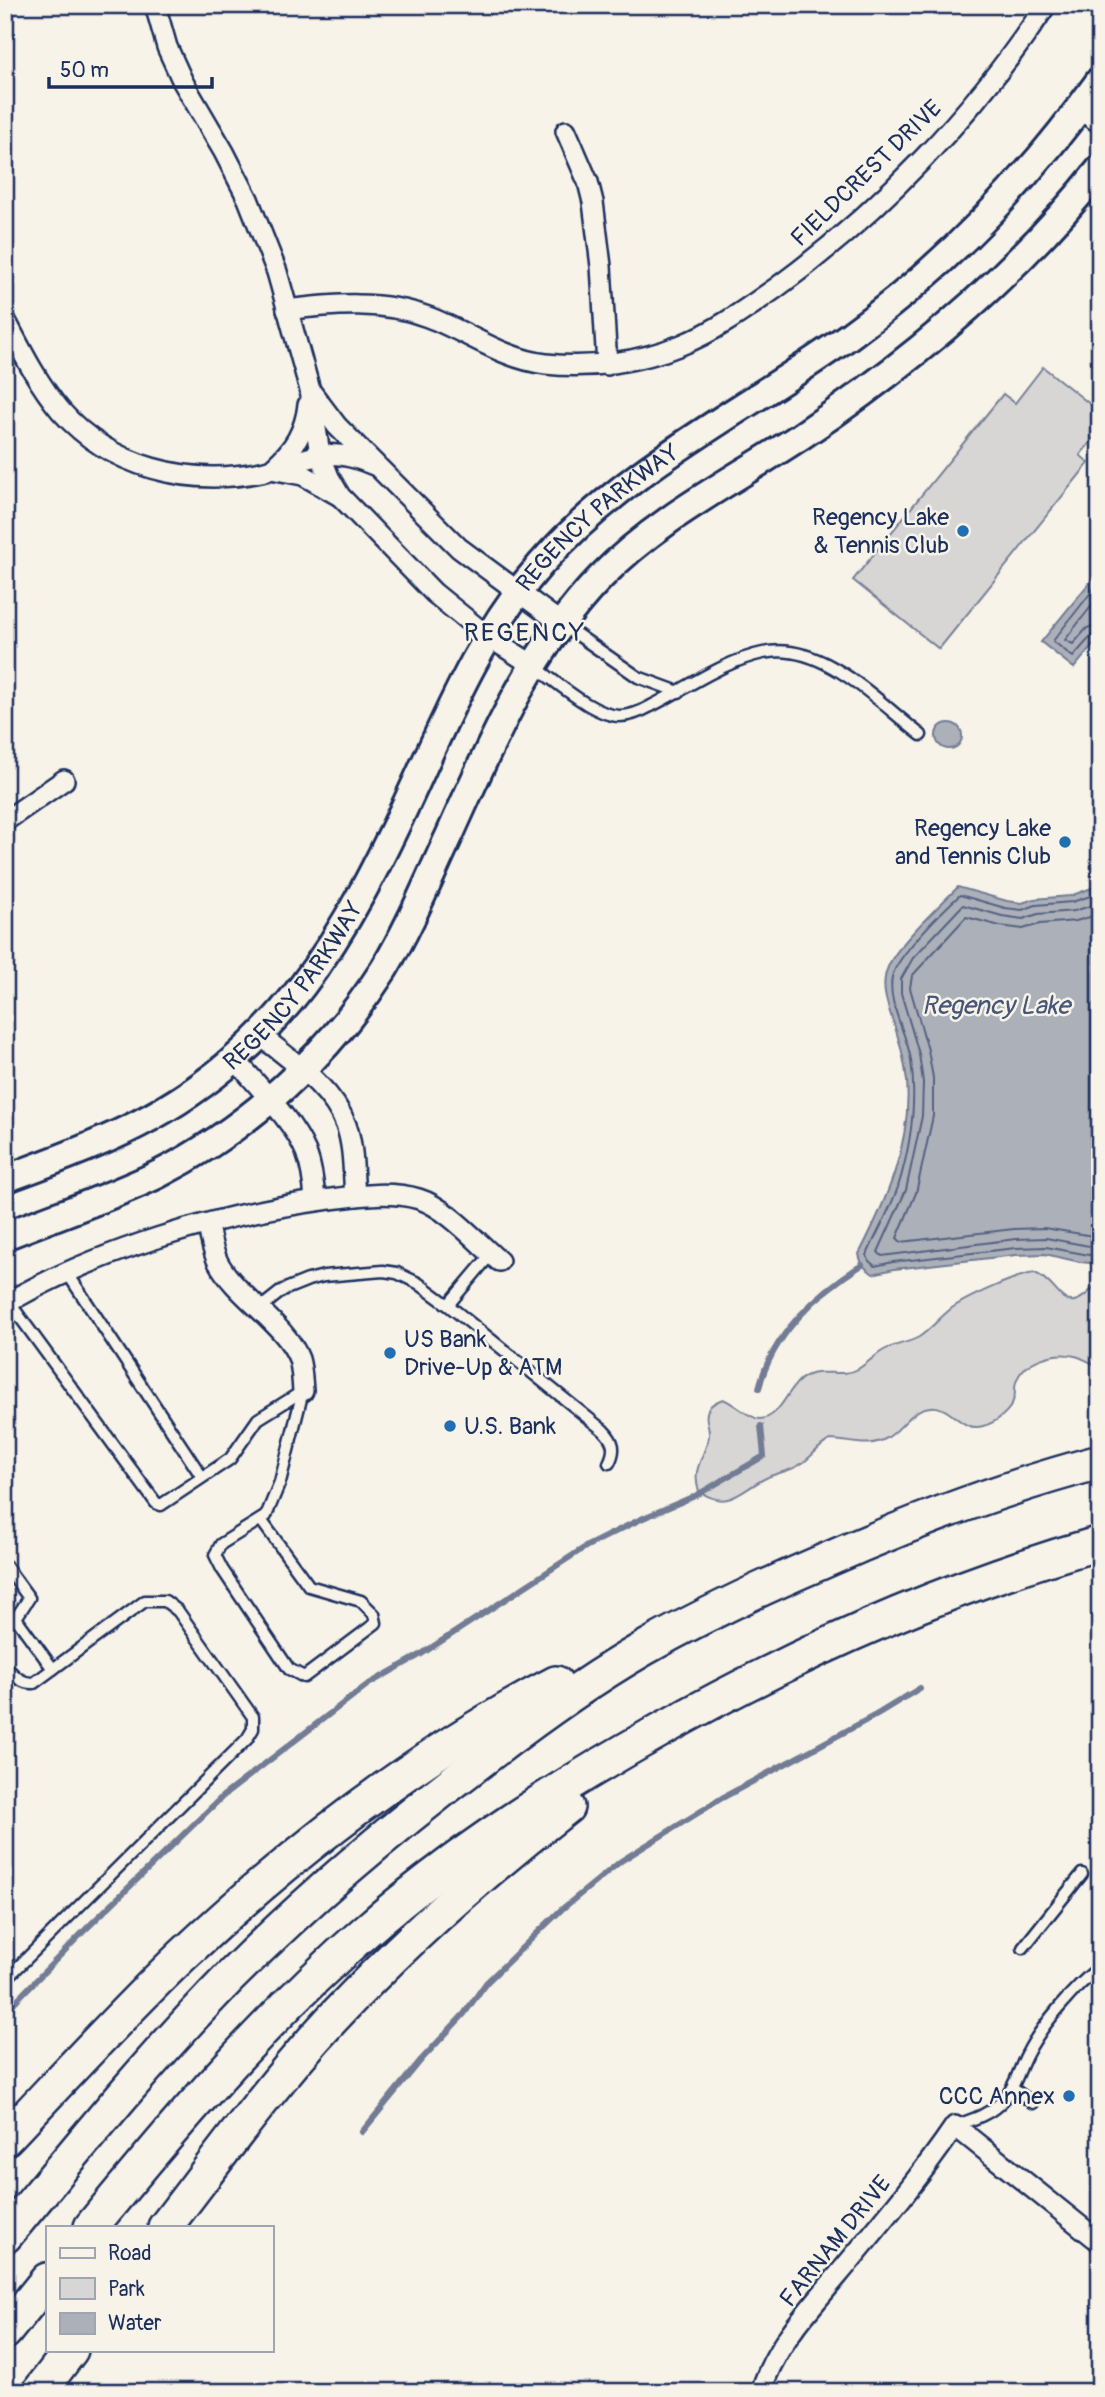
<svg xmlns="http://www.w3.org/2000/svg" width="1105" height="2397" font-family="Pangolin,sans-serif">
	<rect width="100%" height="100%" fill="#f7f3e8"/>
	<filter id="ink" filterUnits="userSpaceOnUse"><feTurbulence type="fractalNoise" baseFrequency=".0143" numOctaves="2"/><feDisplacementMap in="SourceGraphic" scale="14" xChannelSelector="R" yChannelSelector="G"/><feConvolveMatrix kernelMatrix="1 2 1 2 8 2 1 2 1" color-interpolation-filters="sRGB"/></filter>
	<g filter="url(#ink)">
		<g fill="#d7d6d4" stroke="#798299" stroke-width="2">
			<path d="M1043,367L1100,412V431L1080,455L1089,463L939,649L853,580L1003,394L1015,403Z"/>
			<path d="M1035,1273C1063,1285 1062,1326 1100,1280V1367C1092,1364 1084,1358 1075,1356C1055,1351 1023,1360 1016,1382C1014,1387 1016,1393 1014,1398C1011,1411 996,1423 983,1426C961,1433 951,1404 930,1407C909,1409 901,1433 883,1440C865,1448 848,1440 830,1440C818,1446 812,1457 801,1464C790,1472 778,1472 766,1478C741,1490 729,1512 699,1491C691,1469 705,1456 709,1436C710,1426 703,1417 709,1408C712,1403 718,1401 723,1399C734,1403 750,1419 760,1419C782,1418 788,1384 806,1376C822,1368 843,1378 858,1369C868,1363 875,1355 884,1350C895,1344 909,1343 919,1337C931,1329 940,1317 952,1308C966,1298 1018,1274 1035,1273Z"/>
		</g>
		<g fill="#acb0b9" stroke="#727c95" stroke-width="2">
			<path d="M1099,571L1100,637L1074,668L1041,642Z"/>
			<circle cx="949" cy="736" r="13"/>
			<path d="M1100,885V1264L1080,1262L1045,1254L1016,1255L894,1269L873,1274L862,1265L859,1254C886,1202 912,1142 907,1081C905,1065 902,1049 897,1034C891,1012 878,990 888,967C896,946 940,905 958,887L1007,901L1022,903L1034,899L1070,896Z"/>
		</g>
		<g fill="none" stroke-linecap="round" stroke-linejoin="round">
			<g stroke="#556382" stroke-width="2">
				<path d="M1100,581L1053,641L1073,657L1092,635L1100,633"/>
				<path d="M1100,595L1065,640L1073,644L1087,628L1100,624"/>
				<path d="M1100,893L1072,902L1036,905L1022,910L1005,908L960,895C943,910 896,957 892,977C887,1004 907,1033 911,1060C917,1103 911,1145 898,1187C890,1210 877,1232 867,1255L869,1261L875,1266L893,1262L1016,1248L1046,1247L1100,1257"/>
				<path d="M1100,903L1074,911L1038,914L1023,919L1002,916L963,905L913,958L901,979V993L919,1054L923,1082L922,1116L906,1190L878,1252L882,1256L1016,1239L1046,1238L1100,1248"/>
				<path d="M1100,914L1076,921L1040,924L1023,929L1000,926L966,917L912,976L910,988L928,1050L933,1078V1116L916,1193L897,1238L901,1242L1014,1229L1044,1228L1100,1237"/>
			</g>
			<g stroke="#727c95" stroke-width="6">
				<path d="M759,1388C772,1335 817,1293 862,1265"/>
				<path d="M5,2012L86,1929L223,1796L367,1685L420,1655L587,1546L641,1519L697,1495L764,1456L761,1426"/>
				<path d="M362,2132L421,2060L464,2014L486,1983L562,1909L621,1861L722,1798L874,1716L920,1688"/>
			</g>
			<defs>
				<g id="lane">
					<path d="M562,624L638,677L679,692"/>
					<path d="M535,667C557,682 594,716 620,716C631,716 642,711 651,706C687,688 724,661 763,653C822,640 878,702 921,735"/>
					<path d="M68,1274L202,1477"/>
					<path d="M9,1302L156,1503L161,1505L230,1459L258,1419L303,1391"/>
					<path d="M448,1305L491,1254"/>
					<path d="M259,1309L283,1290L308,1280L324,1276L383,1271L397,1273L418,1283L448,1305L603,1430C614,1441 616,1449 609,1463"/>
					<path d="M261,1520L309,1586L361,1601L374,1614L376,1623L304,1677L289,1669L222,1569L215,1555L221,1544L266,1516L280,1482L303,1391"/>
					<path d="M5,1565L29,1598L16,1618L5,1624"/>
					<path d="M16,1618L53,1669"/>
					<path d="M1023,1948L1082,1874"/>
					<path d="M5,1980L247,1739L253,1729V1717L178,1611L165,1601H145L34,1683C21,1684 14,1675 5,1666"/>
					<path d="M1012,2088L1033,2103"/>
					<path d="M955,2126C970,2120 986,2116 998,2105C1014,2092 1018,2071 1027,2054C1041,2026 1075,1986 1100,1967"/>
				</g>
				<g id="street">
					<path d="M155,5L167,47L183,82L224,152L248,199L277,272L310,390L320,454L329,477L340,496L434,593L487,636L533,665"/>
					<path d="M1079,109L1100,123"/>
					<path d="M566,131L588,182L593,202L601,266L607,365"/>
					<path d="M287,310C334,304 383,300 428,317C468,332 503,359 546,364C591,369 639,362 681,345C716,331 746,309 776,288C879,213 977,111 1046,5"/>
					<path d="M5,319C21,350 38,384 61,411C110,467 188,487 261,472C309,461 323,443 374,465"/>
					<path d="M312,393L337,426L459,548L562,624"/>
					<path d="M275,466C294,449 305,431 308,405"/>
					<path d="M276,470L303,475L338,495"/>
					<path d="M5,821L64,780"/>
					<path d="M260,1035C290,1060 332,1087 346,1125C354,1147 353,1173 355,1196"/>
					<path d="M235,1059C258,1087 292,1119 306,1152C312,1168 314,1184 315,1201"/>
					<path d="M208,1225C210,1237 212,1250 218,1262C236,1296 286,1324 299,1359C302,1369 302,1380 303,1391"/>
					<path d="M5,1304C96,1251 219,1214 323,1200C355,1196 388,1190 419,1199C446,1207 477,1242 499,1261"/>
					<path d="M761,2392C774,2346 808,2311 838,2275C878,2227 919,2179 955,2126L1100,2242"/>
				</g>
				<g id="secondary">
					<path id="s1" d="M5,1179C45,1164 85,1150 124,1131C280,1056 346,935 415,785C451,706 484,629 541,564C626,467 746,410 849,336C946,266 1030,178 1100,80"/>
					<path d="M5,1236C57,1215 109,1198 159,1174C249,1128 330,1054 384,969C410,926 429,879 450,834C491,743 531,649 601,577C658,518 733,481 801,436C913,361 1016,275 1100,169"/>
				</g>
				<g id="highway">
					<path d="M5,2139C64,2077 121,2014 183,1955C295,1850 418,1754 556,1683"/>
					<path d="M91,2227C176,2123 264,2020 366,1931C456,1852 556,1789 659,1731C800,1652 945,1587 1100,1543"/>
					<path d="M165,2227C219,2157 271,2085 331,2020C404,1942 483,1872 567,1807"/>
					<path d="M5,2236C78,2148 150,2059 230,1977C306,1901 388,1831 474,1766C528,1724 584,1683 643,1649C701,1616 761,1588 822,1562C912,1522 1005,1487 1100,1462"/>
					<path d="M5,2332L47,2280"/>
					<path d="M39,2392L71,2350"/>
				</g>
			</defs>
			<use href="#lane" stroke="#1b2f5e" stroke-width="15"/>
			<use href="#street" stroke="#1b2f5e" stroke-width="24"/>
			<use href="#secondary" stroke="#1b2f5e" stroke-width="32"/>
			<use href="#highway" stroke="#1b2f5e" stroke-width="38"/>
			<use href="#lane" stroke="#f7f3e8" stroke-width="10"/>
			<use href="#street" stroke="#f7f3e8" stroke-width="19"/>
			<use href="#secondary" stroke="#f7f3e8" stroke-width="26"/>
			<use href="#highway" stroke="#f7f3e8" stroke-width="33"/>
		</g>
	</g>
	<g fill="#1f6fb2" stroke="#f7f3e8" stroke-width="2.5">
		<circle cx="963" cy="531" r="7"/>
		<circle cx="1065" cy="842" r="7"/>
		<circle cx="390" cy="1353" r="7"/>
		<circle cx="450" cy="1426" r="7"/>
		<circle cx="1069" cy="2096" r="7"/>
	</g>
	<g text-anchor="middle" stroke-width="5" stroke-linejoin="round" paint-order="stroke">
		<g font-size="24" fill="#1b2f5e" stroke="#f7f3e8">
			<text transform="translate(866 173) rotate(-44)" y="8">FIELDCREST DRIVE</text>
			<text dy="8" stroke="none"><textPath href="#s1" startOffset="920">REGENCY PARKWAY</textPath></text>
			<text dy="8" stroke="none"><textPath href="#s1" startOffset="355">REGENCY PARKWAY</textPath></text>
			<text transform="translate(835 2241) rotate(-51)" y="8">FARNAM DRIVE</text>
		</g>
		<g font-size="24" fill="#1b2f5e" stroke="#f7f3e8" text-anchor="end">
			<text x="949" y="525">Regency Lake<tspan x="949" dy="28">&amp; Tennis Club</tspan></text>
			<text x="1051" y="836">Regency Lake<tspan x="1051" dy="28">and Tennis Club</tspan></text>
			<text x="404" y="1347" text-anchor="start">US Bank<tspan x="404" dy="28">Drive-Up &amp; ATM</tspan></text>
			<text x="464" y="1434" text-anchor="start">U.S. Bank</text>
			<text x="1055" y="2104">CCC Annex</text>
		</g>
		<g font-size="26" letter-spacing="2" fill="#1b2f5e" stroke="#f7f3e8">
			<text x="525" y="641">REGENCY</text>
		</g>
		<g font-size="26" font-style="italic" fill="#465679" stroke="#f7f3e8">
			<text x="996" y="1014">Regency Lake</text>
		</g>
	</g>
	<rect width="1105" height="2397" fill="none" stroke="#f7f3e8" stroke-width="28"/>
	<rect x="14" y="14" width="1077" height="2369" fill="none" stroke="#1b2f5e" stroke-width="2.5" filter="url(#ink)"/>
	<rect x="46" y="2226" width="228" height="126" fill="#f7f3e8" stroke="#9fa5b1" stroke-width="2"/>
	<rect x="60" y="2248" width="35" height="10" fill="#f7f3e8" stroke="#9fa5b1" stroke-width="2"/>
	<text x="108" y="2260" font-size="21" fill="#1b2f5e">Road</text>
	<rect x="60" y="2278" width="35" height="21" fill="#d7d6d4" stroke="#9fa5b1" stroke-width="2"/>
	<text x="108" y="2296" font-size="21" fill="#1b2f5e">Park</text>
	<rect x="60" y="2313" width="35" height="21" fill="#acb0b9" stroke="#9fa5b1" stroke-width="2"/>
	<text x="108" y="2330" font-size="21" fill="#1b2f5e">Water</text>
	<path d="M49 77v10h163v-10" fill="none" stroke="#1b2f5e" stroke-width="3.5"/>
	<text x="60" y="77" font-size="21" fill="#1b2f5e" stroke="#f7f3e8" stroke-width="5" paint-order="stroke">50 m</text>
</svg>
